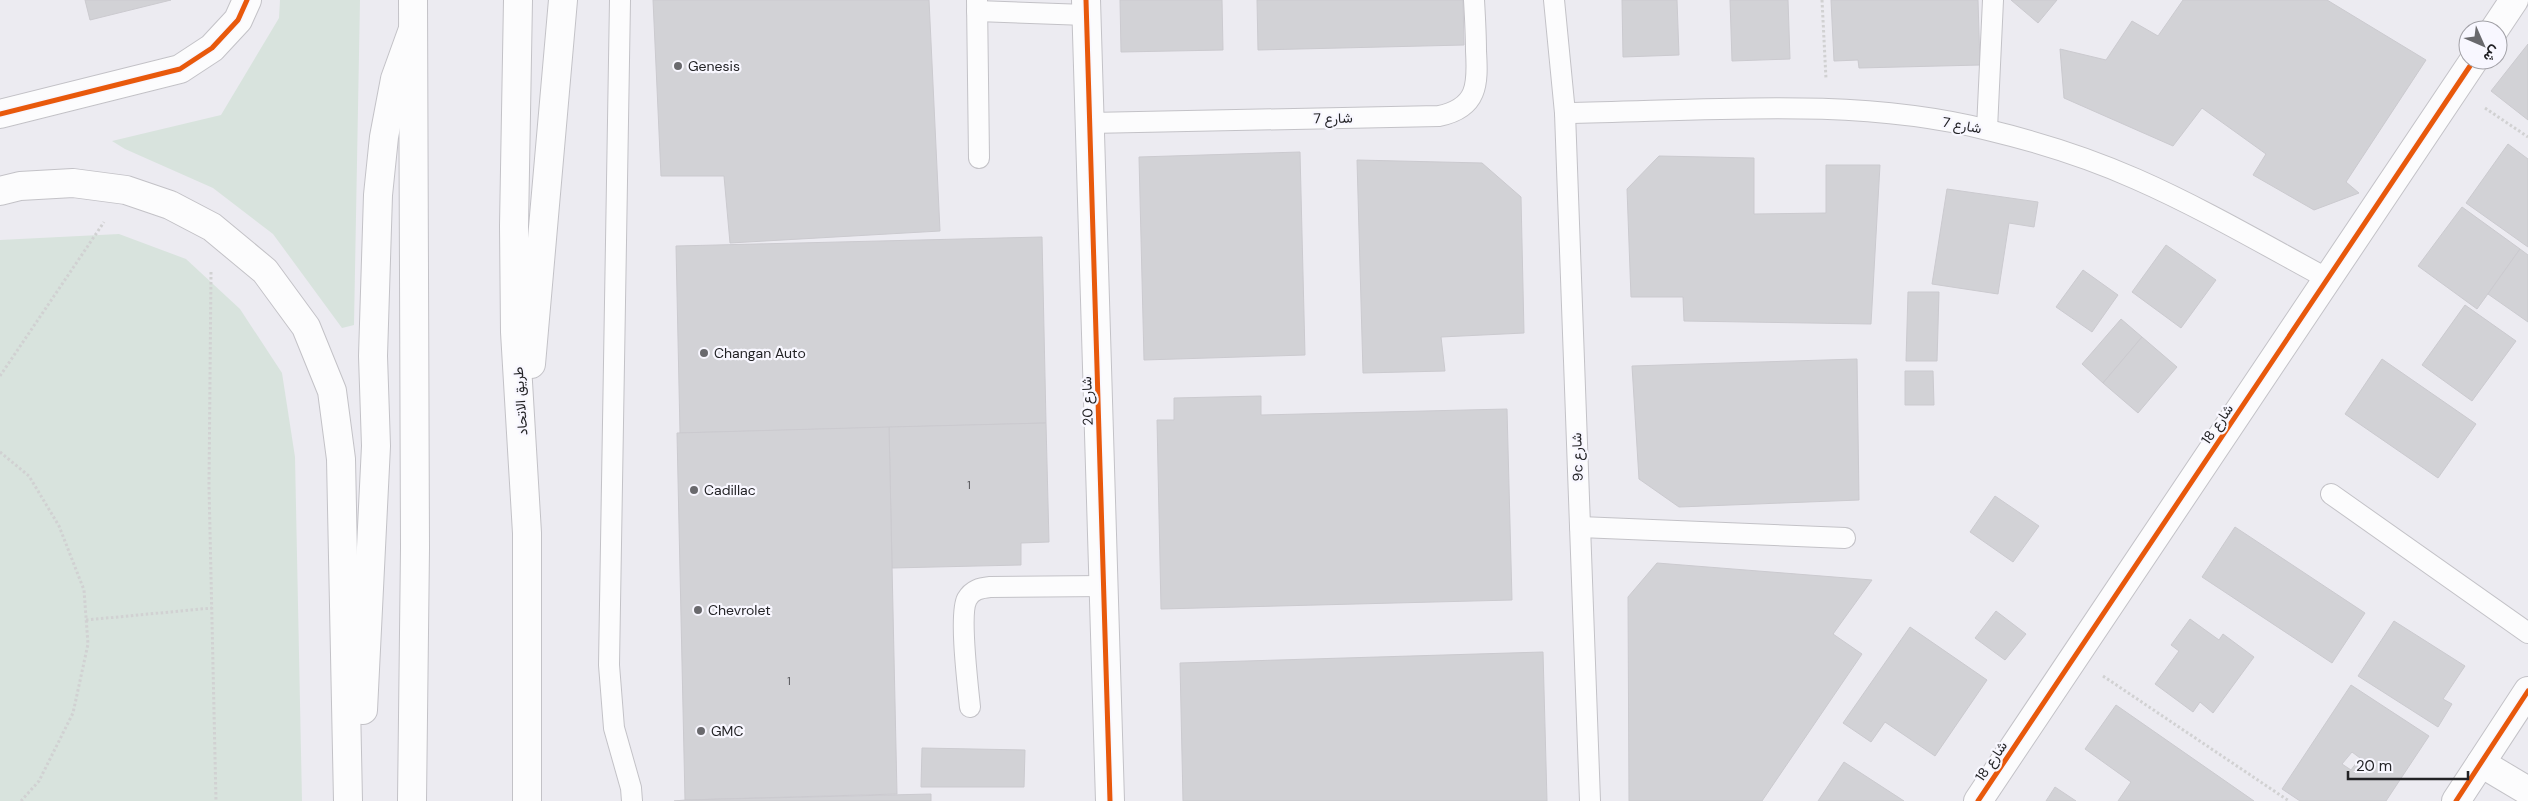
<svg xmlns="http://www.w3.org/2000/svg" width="2528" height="801" font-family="'DM Sans',Vazirmatn,sans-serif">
	<rect width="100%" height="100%" fill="#ecebf1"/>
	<g fill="#d8e3dd">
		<path d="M280,0H360L354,325L342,328L273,234L213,188L125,149L112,141L221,115L279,18Z"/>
		<path d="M119,234L186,259L240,309L282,373L295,457L302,801H0V240Z"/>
	</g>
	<g fill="#d2d2d6" stroke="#cbcacf" fill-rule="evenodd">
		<path d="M85,0H171L90,20Z"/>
		<path d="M653,0H929L940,231L730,243L724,176H661Z"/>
		<path d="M1120,0H1222L1223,50L1121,52Z"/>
		<path d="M1257,0H1463L1464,45L1258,50Z"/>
		<path d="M1622,0H1677L1679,55L1623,57Z"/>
		<path d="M1730,0H1788L1790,59L1732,61Z"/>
		<path d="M1831,0H1978L1980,65L1859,68L1858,60L1834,61Z"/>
		<path d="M2011,0H2057L2038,23Z"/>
		<path d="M2183,0H2327L2426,60L2346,182L2359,193L2314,210L2253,175L2266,154L2202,108L2173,146L2064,98L2060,49L2106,60L2132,21L2158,36Z"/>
		<path d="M2528,44V120L2491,91Z"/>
		<path d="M2508,144L2528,159V247L2466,203Z"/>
		<path d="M1300,152L1305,355L1144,360L1139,157Z"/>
		<path d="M1659,156L1754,158V214L1826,213V165H1880L1871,324L1684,321L1683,297H1631L1627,189Z"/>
		<path d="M1357,160L1482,163L1521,197L1524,333L1441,337L1445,371L1363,373Z"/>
		<path d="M1947,189L2038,202L2034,227L2009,223L1998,294L1932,284Z"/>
		<path d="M2462,207L2520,249L2477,309L2418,266Z"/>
		<path d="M1042,237L1046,423L680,433L676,246Z"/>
		<path d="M2166,245L2216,280L2181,328L2132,292Z"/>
		<path d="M2520,249L2528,255V322L2488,294Z"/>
		<path d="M2083,270L2118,295L2092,332L2056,307Z"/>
		<path d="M1908,292H1939L1937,361H1906Z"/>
		<path d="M2465,305L2516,341L2472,401L2422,365Z"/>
		<path d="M2121,319L2142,337L2103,383L2082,364Z"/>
		<path d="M2142,337L2177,367L2138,413L2103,383Z"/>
		<path d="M1857,359L1859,500L1679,507L1639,479L1632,366Z"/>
		<path d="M2382,359L2476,424L2438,478L2345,414Z"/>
		<path d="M1905,371H1933L1934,405H1905Z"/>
		<path d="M1261,396V415L1507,409L1512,600L1161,609L1157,420H1174V398Z"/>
		<path d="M1046,423L1049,542L1021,543V565L892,568L889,427Z"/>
		<path d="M889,427L897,794L685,800L677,433Z"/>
		<path d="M1995,496L2039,526L2013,562L1970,532Z"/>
		<path d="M2235,527L2365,613L2332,663L2202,577Z"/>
		<path d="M1657,563L1872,580L1833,634L1862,654L1762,801H1629L1628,597Z"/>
		<path d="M1996,611L2026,634L2005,660L1975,638Z"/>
		<path d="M2190,619L2219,640L2223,634L2254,657L2213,713L2200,702L2193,712L2155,684L2179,651L2171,645Z"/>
		<path d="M2394,621L2465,666L2443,699L2452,704L2438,727L2358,676Z"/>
		<path d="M1910,627L1987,680L1935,756L1885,722L1871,742L1843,723Z"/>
		<path d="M1543,652L1547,801H1183L1180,663Z"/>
		<path d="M2351,685L2429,736L2386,801H2300L2282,789ZM2352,752L2360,758L2351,770L2342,764Z"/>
		<path d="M2116,705L2254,801H2118L2131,782L2085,749Z"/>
		<path d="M922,748L1025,750L1024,787H921Z"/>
		<path d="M1844,762L1904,801H1818Z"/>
		<path d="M2055,787L2076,801H2046Z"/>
		<path d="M931,794V801H674L685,800Z"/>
	</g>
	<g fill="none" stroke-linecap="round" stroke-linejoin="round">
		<defs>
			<g id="lane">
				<path d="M620,0L609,665L614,728L631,788L632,801"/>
				<path d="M977,0L979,158"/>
				<path d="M1554,0L1565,113L1590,801"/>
				<path d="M977,11L1086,15"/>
				<path d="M1565,113C1702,111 1855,96 1988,130C2038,142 2089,158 2136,179C2202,208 2265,245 2328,279"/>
				<path d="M1090,123L1439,116C1478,108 1478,84 1476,51C1476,34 1475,17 1474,0"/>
				<path d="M1987,129L1993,0"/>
				<path d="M2331,494L2528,633"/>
				<path d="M1580,527L1845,538"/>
				<path d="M970,707C968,687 959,614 967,599C972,590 980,588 990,587L1104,586"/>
			</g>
			<g id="street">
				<path d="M1086,0L1110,801"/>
				<path d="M2494,30L2514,0"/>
				<path d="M0,114L180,69L212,48L238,20L247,0"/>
				<path d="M2481,763L2528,791"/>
				<path d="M1978,801L2474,60"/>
				<path d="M2456,801L2528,691"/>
			</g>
			<g id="secondary">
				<path d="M518,0L514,226L515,332L527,533V801"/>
				<path d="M531,364L563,0"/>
				<path d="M412,801L415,548L413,0"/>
			</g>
			<g id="primary">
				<path d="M0,191L20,186L73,183L126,190L170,205L212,227L265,271L306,327L332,391L341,459L348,801"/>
				<path d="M363,710L376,446L373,356L378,195L384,137L395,79L413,29"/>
			</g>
		</defs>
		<use href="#lane" stroke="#c3c2c7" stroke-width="22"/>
		<use href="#street" stroke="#c3c2c7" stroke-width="30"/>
		<use href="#secondary" stroke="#c3c2c7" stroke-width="30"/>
		<use href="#primary" stroke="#c3c2c7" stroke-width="30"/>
		<g stroke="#d1d1d2" stroke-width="3" stroke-dasharray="2.5 2.5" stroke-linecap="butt">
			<path d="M1822,0L1826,79"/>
			<path d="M2485,108L2528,137"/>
			<path d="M211,272L209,486L216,801"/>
			<path d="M0,376L104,222"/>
			<path d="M0,452L29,476L59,526L84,590L88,644L73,713L39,781L21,801"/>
			<path d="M86,620L212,608"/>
			<path d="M2103,676L2289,801"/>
		</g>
		<use href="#lane" stroke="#fcfcfd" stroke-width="20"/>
		<use href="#street" stroke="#fcfcfd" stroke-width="28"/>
		<use href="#secondary" stroke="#fcfcfd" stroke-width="28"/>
		<use href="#primary" stroke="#fcfcfd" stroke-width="28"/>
		<defs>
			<g id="cycleway">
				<path d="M1086,0L1110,801"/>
				<path d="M0,114L180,69L212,48L238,20L247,0"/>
				<path d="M1978,801L2474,60"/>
				<path d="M2456,801L2528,691"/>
			</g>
		</defs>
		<use href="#cycleway" stroke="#f8f7ff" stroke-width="8"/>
		<use href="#cycleway" stroke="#e8590c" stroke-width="5"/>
	</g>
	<g fill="#69696d" stroke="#f8f7ff" stroke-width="2">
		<circle cx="678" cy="66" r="5"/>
		<circle cx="704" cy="353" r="5"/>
		<circle cx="694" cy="490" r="5"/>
		<circle cx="698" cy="610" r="5"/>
		<circle cx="701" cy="731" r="5"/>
	</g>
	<g text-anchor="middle" stroke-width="4.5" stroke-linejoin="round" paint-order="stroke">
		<g font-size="11" fill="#505054">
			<text x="969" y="489">1</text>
			<text x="789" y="685">1</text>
		</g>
		<g font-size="14" fill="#232326" stroke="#f8f7ff" text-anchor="start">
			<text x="688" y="71">Genesis</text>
			<text x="714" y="358">Changan Auto</text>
			<text x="704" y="495">Cadillac</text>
			<text x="708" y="615">Chevrolet</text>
			<text x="711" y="736">GMC</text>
		</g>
		<g font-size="14" fill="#232326" stroke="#f8f7ff">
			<text transform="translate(1333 118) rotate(-1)" y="5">شارع 7</text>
			<text transform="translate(1962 125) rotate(10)" y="5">شارع 7</text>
			<text transform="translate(520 401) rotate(-94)" y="5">طريق الاتحاد</text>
			<text transform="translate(1087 401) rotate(-92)" y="5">شارع 20</text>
			<text transform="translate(2217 424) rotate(-56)" y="5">شارع 18</text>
			<text transform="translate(1577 457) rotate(-92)" y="5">9c شارع</text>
			<text transform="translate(1991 761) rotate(-56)" y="5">شارع 18</text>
		</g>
	</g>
	<g transform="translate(2483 45) rotate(135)"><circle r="24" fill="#f8f7ff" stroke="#a3a2a8"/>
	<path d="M0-4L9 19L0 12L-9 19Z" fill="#69696d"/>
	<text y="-8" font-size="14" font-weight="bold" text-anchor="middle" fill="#232326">ش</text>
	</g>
	<path d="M2348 771v8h120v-8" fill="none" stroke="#232326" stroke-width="2.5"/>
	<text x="2356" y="771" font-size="15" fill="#232326" stroke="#f8f7ff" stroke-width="4" paint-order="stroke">20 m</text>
</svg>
